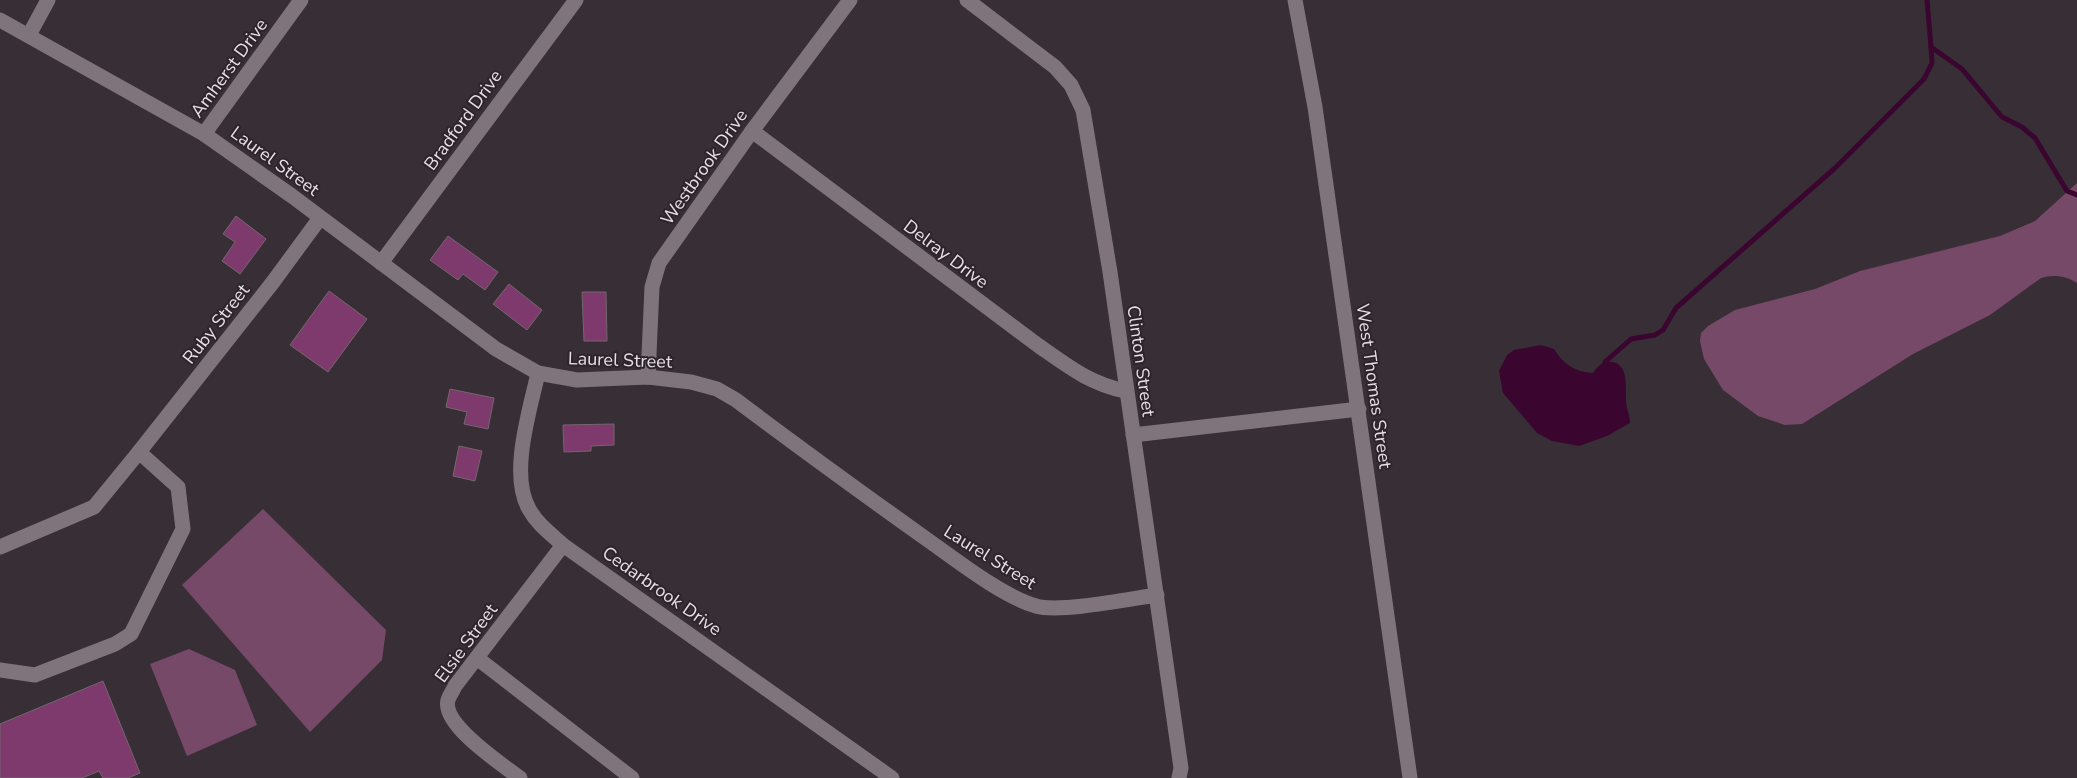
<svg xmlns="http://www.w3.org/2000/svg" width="2077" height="778" font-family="'Nunito Sans',sans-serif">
	<rect width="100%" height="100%" fill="#382e35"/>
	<g fill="#764969">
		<path d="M2077,183V283C2067,276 2053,274 2041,278L1990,315L1913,354L1802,424L1785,425L1758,416L1723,390L1704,359L1700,341L1701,333L1708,326L1735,310L1815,289L1860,271L2000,236L2035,221Z"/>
		<path d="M263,509L386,630L382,660L310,732L182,585Z"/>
		<path d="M189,649L235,670L257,725L187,756L150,664Z"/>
	</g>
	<path fill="#3a0630" d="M1541,345L1554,349C1563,364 1575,372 1593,373C1599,365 1602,361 1612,362C1630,364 1625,391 1626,403C1627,410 1630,415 1630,423L1607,436L1579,446L1552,441L1537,433L1503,393L1499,371L1507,355L1514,350Z"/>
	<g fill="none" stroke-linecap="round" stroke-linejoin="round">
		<g stroke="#3a0630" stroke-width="5">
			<path d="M1927,0L1931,47L1962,69L2002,117L2022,127L2035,138L2067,191L2077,195"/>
			<path d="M1605,362L1631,339L1655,335L1663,330L1676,308L1835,168L1924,79L1932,63L1931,47"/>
		</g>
	</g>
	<g fill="#7e396d" stroke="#73676f">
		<path d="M236,216L266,239L240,274L222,261L235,242L223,234Z"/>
		<path d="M448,236L498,272L485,290L463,274L458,280L430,260Z"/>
		<path d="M509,284L542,310L527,330L493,304Z"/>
		<path d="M329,291L367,319L328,372L290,345Z"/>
		<path d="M582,292H606L607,341H584Z"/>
		<path d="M450,389L494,398L488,429L464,424L467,412L446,407Z"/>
		<path d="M614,424V445L591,446V451L564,452L563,425Z"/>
		<path d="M459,446L482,451L475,481L453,476Z"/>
		<path d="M103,681L140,773L128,778H103L99,771L82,778H0V724Z"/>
	</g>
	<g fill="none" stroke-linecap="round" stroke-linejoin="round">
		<g stroke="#80747c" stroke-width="15">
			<path d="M967,0L1055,67L1071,85L1083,110L1110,272L1181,768L1179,778"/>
			<path d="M1295,0L1315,107L1410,778"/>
			<path d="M0,20L204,134L292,196L496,349L538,373L577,380L648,377L691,382L717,389L736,400C801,449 866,496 932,543C960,563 1004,597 1036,606C1060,613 1129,599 1157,595"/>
			<path d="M29,35L48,0"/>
			<path d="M752,131L1039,346C1069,367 1089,383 1125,391"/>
			<path d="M204,134L301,0"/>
			<path d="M381,263L576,0"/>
			<path d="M538,373C530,410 509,474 529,509C537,524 551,534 563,545L892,778"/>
			<path d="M648,377L652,287L659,263L752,131L850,0"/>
			<path d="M1133,435L1359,409"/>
			<path d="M139,452L273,282L320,218"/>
			<path d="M0,547L94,507L139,452L178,487L183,529L131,634L115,644L35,675L0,670"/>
			<path d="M477,658L632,778"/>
			<path d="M520,778C503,765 441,725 448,700C449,696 453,691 455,686L563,545"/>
		</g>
	</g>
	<g text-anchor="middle" stroke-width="4" stroke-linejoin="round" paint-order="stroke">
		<g font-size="18" fill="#e6e0e4" stroke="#2e242b">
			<text transform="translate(229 68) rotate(-54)" y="6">Amherst Drive</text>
			<text transform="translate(463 120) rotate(-54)" y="6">Bradford Drive</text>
			<text transform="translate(275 161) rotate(36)" y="6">Laurel Street</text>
			<text transform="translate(704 167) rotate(-55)" y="6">Westbrook Drive</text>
			<text transform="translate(946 254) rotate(37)" y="6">Delray Drive</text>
			<text transform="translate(216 324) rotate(-52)" y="6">Ruby Street</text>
			<text transform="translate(620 360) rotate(2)" y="6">Laurel Street</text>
			<text transform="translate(1141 361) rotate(82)" y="6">Clinton Street</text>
			<text transform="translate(1374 386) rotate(82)" y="6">West Thomas Street</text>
			<text transform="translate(990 557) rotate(32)" y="6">Laurel Street</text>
			<text transform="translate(662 591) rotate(35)" y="6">Cedarbrook Drive</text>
			<text transform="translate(466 643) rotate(-54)" y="6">Elsie Street</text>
		</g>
	</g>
</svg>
